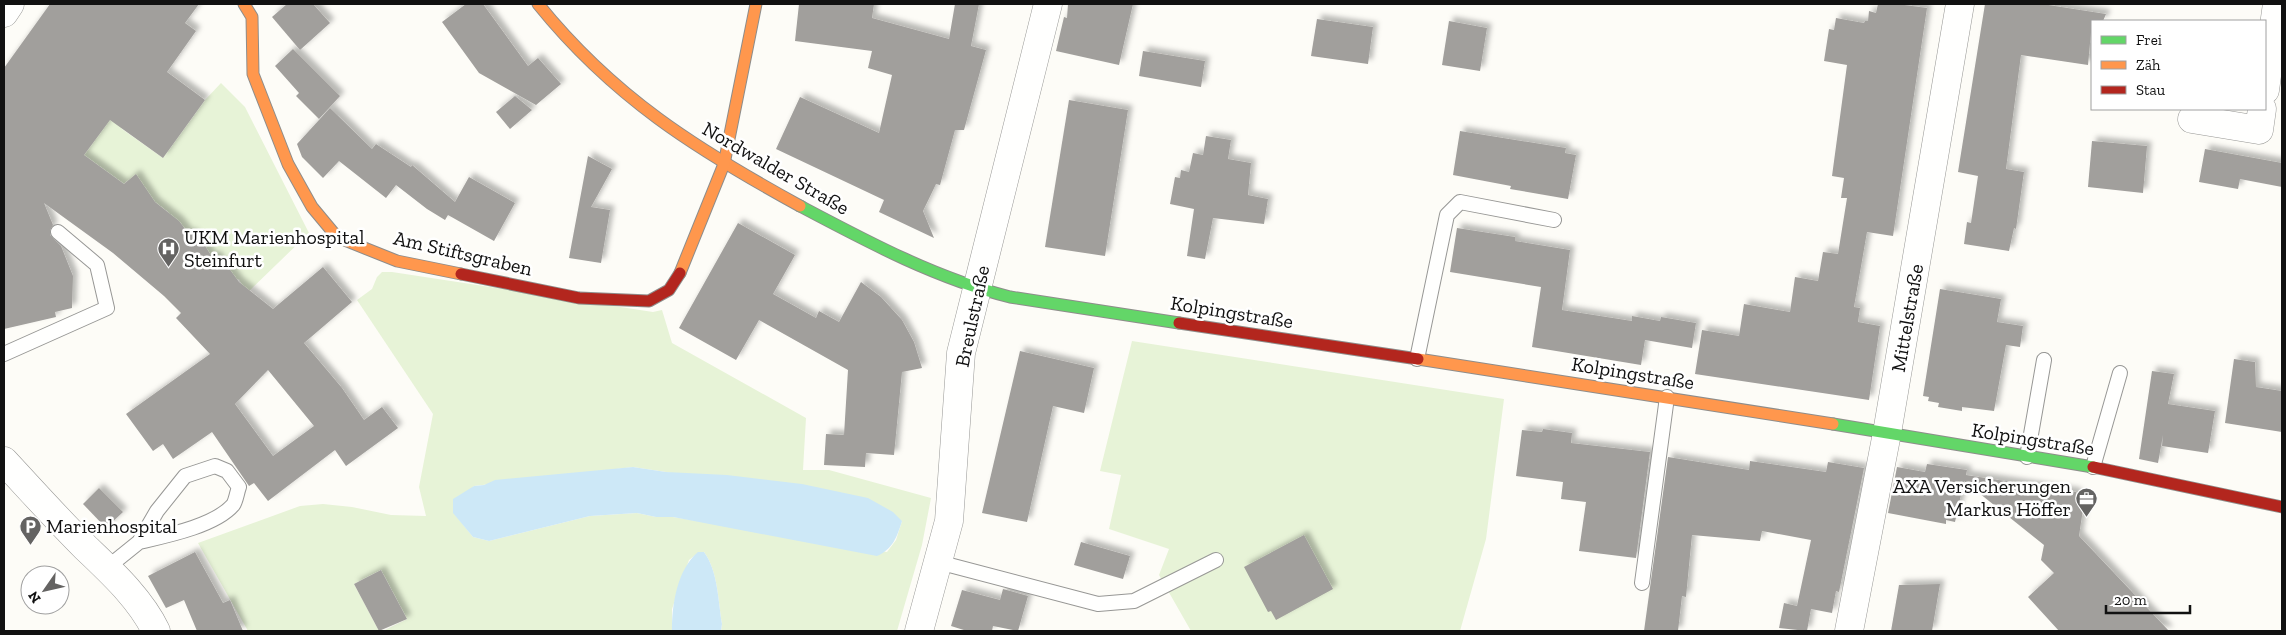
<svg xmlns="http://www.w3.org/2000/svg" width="2286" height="635" font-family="'Zilla Slab',serif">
	<defs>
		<filter id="shadow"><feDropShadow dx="4.5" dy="-4.5" stdDeviation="2.5" flood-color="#0004"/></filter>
	</defs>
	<rect width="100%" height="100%" fill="#fdfcf7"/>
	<g fill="#e7f3d7" fill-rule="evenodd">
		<path d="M221,83L245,107L309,233L246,294L239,279L235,281L228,267L224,269L216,255L212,257L204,244L201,246L188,235L180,222L176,224L167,211L127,181L124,184L84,155L114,114L122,129L163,158L205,100Z"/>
		<path d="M382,272H392L653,312L662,310L672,343L806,418L803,470H829L931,498L922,545L897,631H721L722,624C718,600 718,571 704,552H699L689,560L672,609V631H383L407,619L381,570L354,584L379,631H248L198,543L300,506L323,504L352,507L391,515L426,516L419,487L433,414L357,300L372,289L377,277ZM633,467L666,472L902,521L896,540L887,552L673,517H656L637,513L590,516L489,541L473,537L453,512L474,486Z"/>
		<path d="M1132,341L1504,399L1486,539L1460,631H1191L1159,575L1169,549L1109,529L1121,475L1100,471Z"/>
	</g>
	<g fill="#cde8f7">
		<path d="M633,467L666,472L727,475L802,484L868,498L893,512L902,521C897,537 893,549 877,556L673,517H656L637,513L590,516L489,541L473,537L453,513V499L474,486L484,485L495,480Z"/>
		<path d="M698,552H704C718,571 718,600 722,624L721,631H672C672,604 677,570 698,552Z"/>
	</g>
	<g fill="#a19f9c" fill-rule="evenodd" filter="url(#shadow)">
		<path d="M50,4H199L185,23L196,31L167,72L205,100L163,158L110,120L84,155L124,184L136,174L155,202L179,221L189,234L192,232L201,245L204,244L212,257L216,255L225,268L228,267L239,282L273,309L323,267L352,302L304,343L342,388L364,420L382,407L398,428L346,466L335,450L268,501L254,483L249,486L212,432L173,459L163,444L153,451L126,414L210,354L176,318L181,313L164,296L113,253L44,203L53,225L50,230V235L61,246L73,276L72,308L55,312L56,317L4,329V68ZM268,370L314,426L273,456L235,404Z"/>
		<path d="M287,4H313L330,23L300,50L272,17Z"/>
		<path d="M466,4H483L528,66L538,58L561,84L536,105L479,73L442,22Z"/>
		<path d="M799,4H874L872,18L949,39L955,4H979L971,46L986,50L964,130H955L940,185L936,184L923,211L934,238L879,212L884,200L776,149L800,97L879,133L892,75L868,68L872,51L795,41Z"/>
		<path d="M1068,4H1133L1119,65L1056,51L1064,17L1067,18Z"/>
		<path d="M1878,4H1897L1927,8L1893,236L1867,232L1854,307L1860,308L1858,322L1880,326L1869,400L1695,374L1702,330L1739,336L1744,304L1790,312L1795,277L1818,281L1823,252L1838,254L1847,198H1841L1844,178L1832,176L1847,65L1824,61L1829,29L1834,30L1836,18L1864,23L1865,21H1868L1869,11L1876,13Z"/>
		<path d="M1985,4H2042L2106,14L2103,21H2092L2088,65L2021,55L2006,169L2024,172L2016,229L2014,228L2009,251L1964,244L1967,222L1971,223L1978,176L1958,172Z"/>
		<path d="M1317,19L1373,27L1368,64L1311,56Z"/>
		<path d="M1449,21L1487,28L1480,71L1442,65Z"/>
		<path d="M293,49L340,96L319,119L296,96L299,93L275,66Z"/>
		<path d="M1143,51L1205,61L1201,87L1139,76Z"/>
		<path d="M515,96L532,110L510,129L496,112Z"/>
		<path d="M1069,100L1128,110L1105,256L1045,247Z"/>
		<path d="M330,108L372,149L376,144L411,167L412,165L455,202L469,177L515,203L494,241L448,215L445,220L427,209L396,185L386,198L339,161L323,178L302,157L297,144Z"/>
		<path d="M1460,131L1566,148L1565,153L1576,155L1568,199L1510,189L1511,186L1453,175Z"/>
		<path d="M1206,136L1231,140L1228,159L1251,163L1248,195L1268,199L1264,224L1213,218L1205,259L1187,256L1194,209L1170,204L1175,177L1180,178L1181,170L1189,172L1193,153L1203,155Z"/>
		<path d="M2092,141L2147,146L2143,193L2088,187Z"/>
		<path d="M2205,149L2282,163V187L2240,179L2238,189L2199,182Z"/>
		<path d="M588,156L612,169L591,207L610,210L601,263L569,258Z"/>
		<path d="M738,223L795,255L773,294L816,318L819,311L839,322L861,282L881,297L902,320L914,342L922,368L902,372L894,455L866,453L865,467L824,465L826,434L844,435L848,370L759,320L736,360L679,328Z"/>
		<path d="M1457,228L1515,237V241L1570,250L1562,310L1632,321V316L1660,321L1661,317L1696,323L1692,348L1645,340L1641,365L1532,347L1541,287L1450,272Z"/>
		<path d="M1940,289L2001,299L1997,322L2023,326L2020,347L2006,345L1994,411L1962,407V411L1938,407L1939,403L1928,401L1929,397L1923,396Z"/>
		<path d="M1020,351L1094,368L1084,413L1053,406L1027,522L982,513Z"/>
		<path d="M2234,359L2255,362L2256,387L2282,391V432L2225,423Z"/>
		<path d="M2152,371L2174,374L2168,404L2215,411L2208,453L2162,446L2163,435L2158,463L2139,459Z"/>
		<path d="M1543,429L1572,433L1571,443L1650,452L1636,558L1579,551L1586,502L1561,499L1563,482L1516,476L1522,430L1542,432Z"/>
		<path d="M1668,457L1749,470L1750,461L1826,472L1828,462L1864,468L1839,592L1836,591L1832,613L1811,609L1807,631L1779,628L1784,603L1797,606L1811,540L1762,531L1760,541L1692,535L1686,597L1682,596L1678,631H1644Z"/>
		<path d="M1927,464L1967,470L1966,475L2076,492L2083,509L2079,536L2169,631H2059L2028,597L2054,573L2041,560L2044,545L1964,481L1955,522L1946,520V524L1888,513L1897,467L1925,472Z"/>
		<path d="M99,488L123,512L106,528L83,504Z"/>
		<path d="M1304,535L1333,589L1276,620L1271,611L1268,612L1244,567Z"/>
		<path d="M1081,542L1130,556L1123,579L1074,565Z"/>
		<path d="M195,552L223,603L230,600L243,631H197L184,600L166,608L148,576Z"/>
		<path d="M381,570L407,619L379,631L354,584Z"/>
		<path d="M1940,584L1932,631H1891L1899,585Z"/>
		<path d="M1003,589L1028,596L1018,631L993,626L992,631H967L951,626L962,590L1000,600Z"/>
	</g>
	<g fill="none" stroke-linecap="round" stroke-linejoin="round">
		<defs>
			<g id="lane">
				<path d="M4,354L107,308L97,265L58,232"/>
				<path d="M1417,359L1447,215L1460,202L1554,220"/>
				<path d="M2027,457L2044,360"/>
				<path d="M2093,467L2120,373"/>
				<path d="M938,562L1098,604L1134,601L1216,560"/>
				<path d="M108,567L139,542L157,511L185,476L215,466L227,471L239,487C237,492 236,501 233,505C215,526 165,536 139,542"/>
				<path d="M1642,583L1667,397"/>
			</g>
			<g id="street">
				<path d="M4,13L10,4"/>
				<path d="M2265,90L2277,4"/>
				<path d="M2192,119L2259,130L2262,109"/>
				<path d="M4,461C31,490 57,519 85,547C111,572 140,598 156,631"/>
				<path d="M919,631L949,521L961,353L1048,4"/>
				<path d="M1849,631L1887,433L1960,4"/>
			</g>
			<g id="fast">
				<path d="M800,206C868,242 935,278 1010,297L1179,323"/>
				<path d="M1833,424L2093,467"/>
			</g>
			<g id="slow">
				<path d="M244,4L252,17L253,74L288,164L312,207L337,237L397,261L461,274"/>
				<path d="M538,4C613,97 696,149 800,206"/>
				<path d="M680,273L724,164L756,4"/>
				<path d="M1418,359L1833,424"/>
			</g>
			<g id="jam">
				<path d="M461,274L579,298L649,301L669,290L680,273"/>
				<path d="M1179,323L1418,359"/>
				<path d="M2093,467L2282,507"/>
			</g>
		</defs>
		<use href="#lane" stroke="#979795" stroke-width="16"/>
		<use href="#street" stroke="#979795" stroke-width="29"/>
		<use href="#fast" stroke="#8e8d8b" stroke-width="13"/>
		<use href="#slow" stroke="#8e8d8b" stroke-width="13"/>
		<use href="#jam" stroke="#8e8d8b" stroke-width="13"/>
		<use href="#lane" stroke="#fffffe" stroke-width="14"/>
		<use href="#street" stroke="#fffffe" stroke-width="28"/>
		<use href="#fast" stroke="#63d668" stroke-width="11"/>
		<use href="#slow" stroke="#ff974d" stroke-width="11"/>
		<use href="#jam" stroke="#b3261e" stroke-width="11"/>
	</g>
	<defs>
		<symbol id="hospital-pin" viewBox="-11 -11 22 30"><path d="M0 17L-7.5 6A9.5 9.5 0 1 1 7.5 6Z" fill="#646362" stroke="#fff"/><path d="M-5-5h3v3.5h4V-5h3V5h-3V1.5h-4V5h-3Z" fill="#fff"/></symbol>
		<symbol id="office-pin" viewBox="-11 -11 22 30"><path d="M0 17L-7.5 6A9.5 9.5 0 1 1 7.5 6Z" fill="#646362" stroke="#fff"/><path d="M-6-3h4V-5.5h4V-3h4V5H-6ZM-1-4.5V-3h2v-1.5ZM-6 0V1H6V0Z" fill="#fff"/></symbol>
		<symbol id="parking-pin" viewBox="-11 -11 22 30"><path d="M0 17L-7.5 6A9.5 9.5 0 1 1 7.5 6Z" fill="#646362" stroke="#fff"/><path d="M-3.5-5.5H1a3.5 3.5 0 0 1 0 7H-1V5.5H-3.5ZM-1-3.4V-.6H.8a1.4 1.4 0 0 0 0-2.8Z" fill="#fff"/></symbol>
	</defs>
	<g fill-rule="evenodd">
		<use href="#hospital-pin" x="156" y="236" width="25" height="34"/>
		<use href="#office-pin" x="2074" y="486" width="25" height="34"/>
		<use href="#parking-pin" x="18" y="514" width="25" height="34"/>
	</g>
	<g text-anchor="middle" stroke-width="5" stroke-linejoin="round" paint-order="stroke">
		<g font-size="20" fill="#111" stroke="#fff">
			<text transform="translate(776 168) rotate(30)" y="7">Nordwalder Straße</text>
			<text transform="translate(463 253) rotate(13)" y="7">Am Stiftsgraben</text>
			<text transform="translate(1232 312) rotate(9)" y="7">Kolpingstraße</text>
			<text transform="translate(972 316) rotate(-78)" y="7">Breulstraße</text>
			<text transform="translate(1907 318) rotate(-80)" y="7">Mittelstraße</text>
			<text transform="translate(1633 373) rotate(9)" y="7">Kolpingstraße</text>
			<text transform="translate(2033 439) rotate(9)" y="7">Kolpingstraße</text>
		</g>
		<g font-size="20" fill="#111" stroke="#fff" text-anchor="start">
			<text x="184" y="244">UKM Marienhospital<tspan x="184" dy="23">Steinfurt</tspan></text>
			<text x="2071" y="493" text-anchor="end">AXA Versicherungen<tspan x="2071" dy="23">Markus Höffer</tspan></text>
			<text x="46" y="533">Marienhospital</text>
		</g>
	</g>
	<rect width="2286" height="635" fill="none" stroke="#111111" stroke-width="10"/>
	<rect x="2091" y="20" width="175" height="90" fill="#ffffff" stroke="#a0a0a0"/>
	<rect x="2101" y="36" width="25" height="8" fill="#63d668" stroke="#a0a0a0"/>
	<text x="2136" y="45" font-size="15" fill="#111111">Frei</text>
	<rect x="2101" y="61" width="25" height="8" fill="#ff974d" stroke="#a0a0a0"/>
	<text x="2136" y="70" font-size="15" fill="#111111">Zäh</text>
	<rect x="2101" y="86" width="25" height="8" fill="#b3261e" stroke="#a0a0a0"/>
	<text x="2136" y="95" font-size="15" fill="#111111">Stau</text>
	<g transform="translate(45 590) rotate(236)"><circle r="24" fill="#ffffff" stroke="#a0a0a0"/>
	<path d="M0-4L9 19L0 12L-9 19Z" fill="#646362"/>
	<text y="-8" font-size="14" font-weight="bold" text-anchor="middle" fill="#111111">N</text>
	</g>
	<path d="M2106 605v8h84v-8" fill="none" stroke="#111111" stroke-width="2.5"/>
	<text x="2114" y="605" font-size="15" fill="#111111" stroke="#ffffff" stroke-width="4" paint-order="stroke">20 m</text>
</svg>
